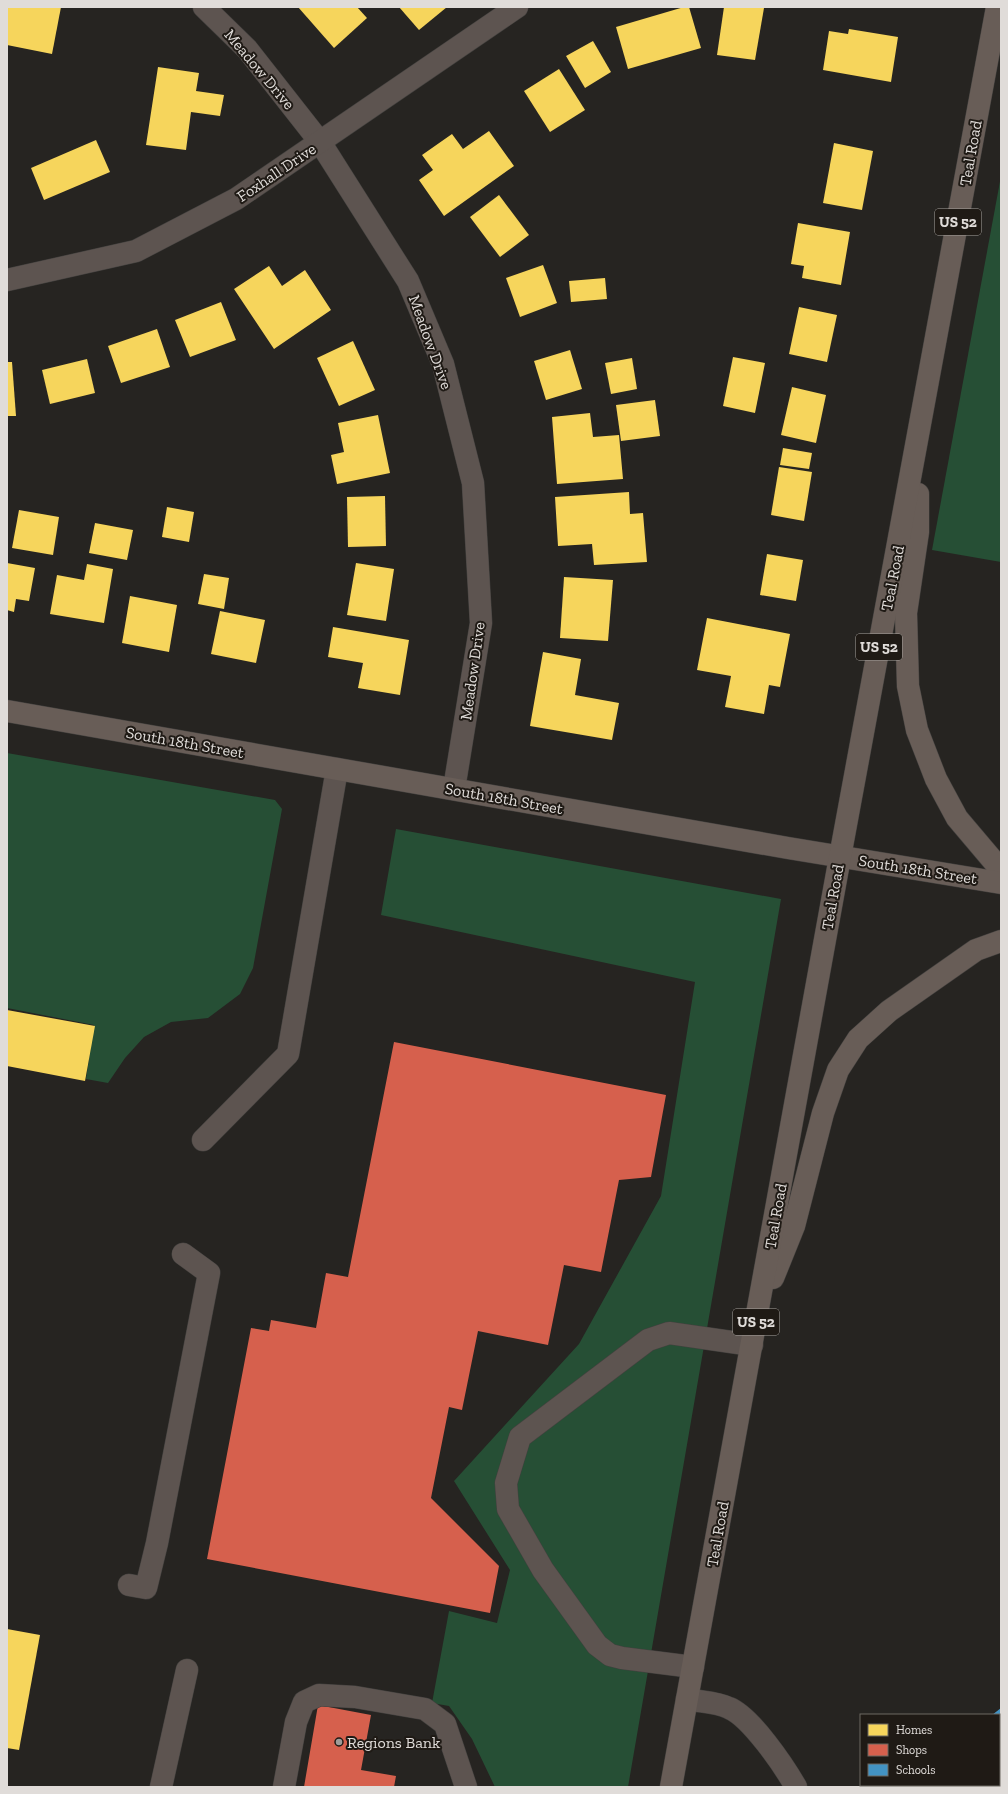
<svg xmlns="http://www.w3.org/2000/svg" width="1008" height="1794" font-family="'Zilla Slab',serif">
	<rect width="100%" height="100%" fill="#262421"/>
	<g fill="#264f35">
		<path d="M1001,176V562L932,550Z"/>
		<path d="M7,753L275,800L282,809L253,968L240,994L208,1018L171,1022L144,1037L125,1058L108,1083L86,1079L94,1025L7,1008Z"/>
		<path d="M396,829L781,899L628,1787H495L472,1739L449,1706L432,1703L449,1611L497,1623L510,1570L454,1481L579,1344L661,1196L695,982L381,915Z"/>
	</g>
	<g fill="#f6d55c">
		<path d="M7,7H61L52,54L7,45Z"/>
		<path d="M298,7H357L367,18L334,48Z"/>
		<path d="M399,7H447L419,30Z"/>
		<path d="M684,7H689L701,48L628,69L616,27Z"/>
		<path d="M724,7L764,8L755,60L717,55Z"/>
		<path d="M849,29L898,37L891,82L823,70L829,31L848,34Z"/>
		<path d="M593,41L611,72L585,88L566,56Z"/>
		<path d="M158,67L199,73L196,91L224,95L220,116L191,112L186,150L146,145Z"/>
		<path d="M559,69L585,110L550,132L524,91Z"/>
		<path d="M489,131L514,166L444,216L419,180L433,170L422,155L452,134L463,149Z"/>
		<path d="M96,140L110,172L44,200L31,168Z"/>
		<path d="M834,143L873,151L862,210L823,203Z"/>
		<path d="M499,195L529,235L500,257L470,217Z"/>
		<path d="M798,223L850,232L841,285L802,278L804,266L791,264Z"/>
		<path d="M543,265L557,303L520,317L506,278Z"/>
		<path d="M269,266L282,286L305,270L331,310L274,349L234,289Z"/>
		<path d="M605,278L607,299L571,302L569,281Z"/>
		<path d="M221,302L236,340L190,357L175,320Z"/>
		<path d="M799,307L837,315L827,362L789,354Z"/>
		<path d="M157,329L170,367L121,383L108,346Z"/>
		<path d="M353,341L375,390L339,406L317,358Z"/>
		<path d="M570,350L582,389L546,400L534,361Z"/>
		<path d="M733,357L765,363L755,413L723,406Z"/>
		<path d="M632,358L637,389L611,394L605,363Z"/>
		<path d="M87,359L95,393L50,404L42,370Z"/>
		<path d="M7,362H12L16,416H7Z"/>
		<path d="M792,387L826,395L816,443L781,435Z"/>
		<path d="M655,400L660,436L621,441L616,405Z"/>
		<path d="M590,413L593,437L619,435L623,479L557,484L552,417Z"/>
		<path d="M378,415L390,473L337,484L331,455L344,452L338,423Z"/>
		<path d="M783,448L812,453L809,469L780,465Z"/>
		<path d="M779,467L812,472L804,521L771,515Z"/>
		<path d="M629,492L630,514L643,513L647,562L594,565L592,544L558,546L555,497Z"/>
		<path d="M385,496L386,546L348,547L347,497Z"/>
		<path d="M167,507L194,512L189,542L162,537Z"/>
		<path d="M19,510L59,517L53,555L12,548Z"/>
		<path d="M95,523L133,530L127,560L89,553Z"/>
		<path d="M767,554L803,560L796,601L760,595Z"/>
		<path d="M7,563L35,568L29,601L16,599L14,612L7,610Z"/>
		<path d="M356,563L394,569L386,621L347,615Z"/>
		<path d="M87,564L113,569L104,623L50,614L57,575L84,580Z"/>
		<path d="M204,574L229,578L224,609L198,604Z"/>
		<path d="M564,577L613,580L608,641L560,638Z"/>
		<path d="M130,596L177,605L169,652L122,643Z"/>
		<path d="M220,611L265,620L256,663L211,654Z"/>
		<path d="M707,618L790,634L780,687L769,685L764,714L725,707L731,676L697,670Z"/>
		<path d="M333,627L409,640L400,695L358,688L363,663L328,657Z"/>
		<path d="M543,652L581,659L575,695L619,703L612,740L530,726Z"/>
		<path d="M7,1010L95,1026L85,1081L7,1066Z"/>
		<path d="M7,1629L40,1635L19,1750L7,1748Z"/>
	</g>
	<g fill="#d6604d">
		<path d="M394,1042L666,1095L651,1177L619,1180L601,1272L564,1265L548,1345L478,1331L462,1410L449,1407L431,1498L499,1566L490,1613L207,1559L251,1328L269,1331L271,1320L316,1328L326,1273L348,1277Z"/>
		<path d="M318,1705L371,1715L361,1770L396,1776L394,1787H304Z"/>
	</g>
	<path fill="#4393c3" d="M1001,1708V1787H894L897,1785H999V1715H992Z"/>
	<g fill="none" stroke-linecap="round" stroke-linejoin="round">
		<defs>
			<g id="minor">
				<path d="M204,7L247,49L320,142L408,281L443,364L473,483L481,623L454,789"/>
				<path d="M7,280L136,251L236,199L517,7"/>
				<path d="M203,1140L288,1054L337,769"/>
				<path d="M129,1585L146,1588L157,1543L209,1273L183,1254"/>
				<path d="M693,1667L622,1658L610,1655L597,1645L543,1570L508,1509L506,1483L520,1437L648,1340L669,1333L752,1345"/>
				<path d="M687,1699C700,1702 717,1702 729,1708C751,1717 784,1766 796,1787"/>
				<path d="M161,1787L187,1670"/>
				<path d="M284,1787L296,1722L304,1702L319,1695L355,1697L425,1709L445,1724L466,1787"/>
			</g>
			<g id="major">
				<path d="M918,494V532L906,613L908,686L917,730L936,779L957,818L1001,870"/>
				<path d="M7,711L788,848L1001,883"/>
				<path d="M773,1278L794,1226L823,1113L838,1070L858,1039L889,1011L976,950L1001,941"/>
				<path d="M671,1787L840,857L997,7"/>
			</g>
		</defs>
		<use href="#minor" stroke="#43413f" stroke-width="23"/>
		<use href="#major" stroke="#43413f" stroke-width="23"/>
		<use href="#minor" stroke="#5d5450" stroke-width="22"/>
		<use href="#major" stroke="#685d57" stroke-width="22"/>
	</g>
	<circle fill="#9f9c99" stroke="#1f1a15" stroke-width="1.5" cx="339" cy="1742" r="4"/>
	<g text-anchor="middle" stroke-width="4" stroke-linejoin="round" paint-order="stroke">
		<g fill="#1f1a15" stroke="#a6a29e" stroke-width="1">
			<rect x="935" y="209" width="46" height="26" rx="3"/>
			<rect x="856" y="634" width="46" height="26" rx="3"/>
			<rect x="733" y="1309" width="46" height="26" rx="3"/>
		</g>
		<g font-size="15" font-weight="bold" fill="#e0dcd9">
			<text x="958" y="227">US 52</text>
			<text x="879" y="652">US 52</text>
			<text x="756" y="1327">US 52</text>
		</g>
		<g font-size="16" fill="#e0dcd9" stroke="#1f1a15">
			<text transform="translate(260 69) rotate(50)" y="6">Meadow Drive</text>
			<text transform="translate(970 153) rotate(-80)" y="6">Teal Road</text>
			<text transform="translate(276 172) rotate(-34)" y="6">Foxhall Drive</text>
			<text transform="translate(431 342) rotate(70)" y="6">Meadow Drive</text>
			<text transform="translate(892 578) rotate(-79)" y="6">Teal Road</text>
			<text transform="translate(472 671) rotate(-82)" y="6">Meadow Drive</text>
			<text transform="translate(185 742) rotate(10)" y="6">South 18th Street</text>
			<text transform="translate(504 798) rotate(10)" y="6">South 18th Street</text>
			<text transform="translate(918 869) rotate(9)" y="6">South 18th Street</text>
			<text transform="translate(832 897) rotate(-80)" y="6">Teal Road</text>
			<text transform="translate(775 1216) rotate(-80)" y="6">Teal Road</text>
			<text transform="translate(717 1534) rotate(-80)" y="6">Teal Road</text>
		</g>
		<g font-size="16" fill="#e0dcd9" stroke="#1f1a15" text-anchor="start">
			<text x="347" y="1748">Regions Bank</text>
		</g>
	</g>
	<rect width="1008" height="1794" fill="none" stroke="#e0dcd9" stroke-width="16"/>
	<rect x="860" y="1714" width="140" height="72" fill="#1f1a15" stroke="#6c6863"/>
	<rect x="868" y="1724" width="20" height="12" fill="#f6d55c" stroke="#6c6863"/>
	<text x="896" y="1734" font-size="12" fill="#e0dcd9">Homes</text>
	<rect x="868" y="1744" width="20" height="12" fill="#d6604d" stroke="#6c6863"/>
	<text x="896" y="1754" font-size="12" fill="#e0dcd9">Shops</text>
	<rect x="868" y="1764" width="20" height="12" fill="#4393c3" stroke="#6c6863"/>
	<text x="896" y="1774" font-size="12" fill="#e0dcd9">Schools</text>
</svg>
